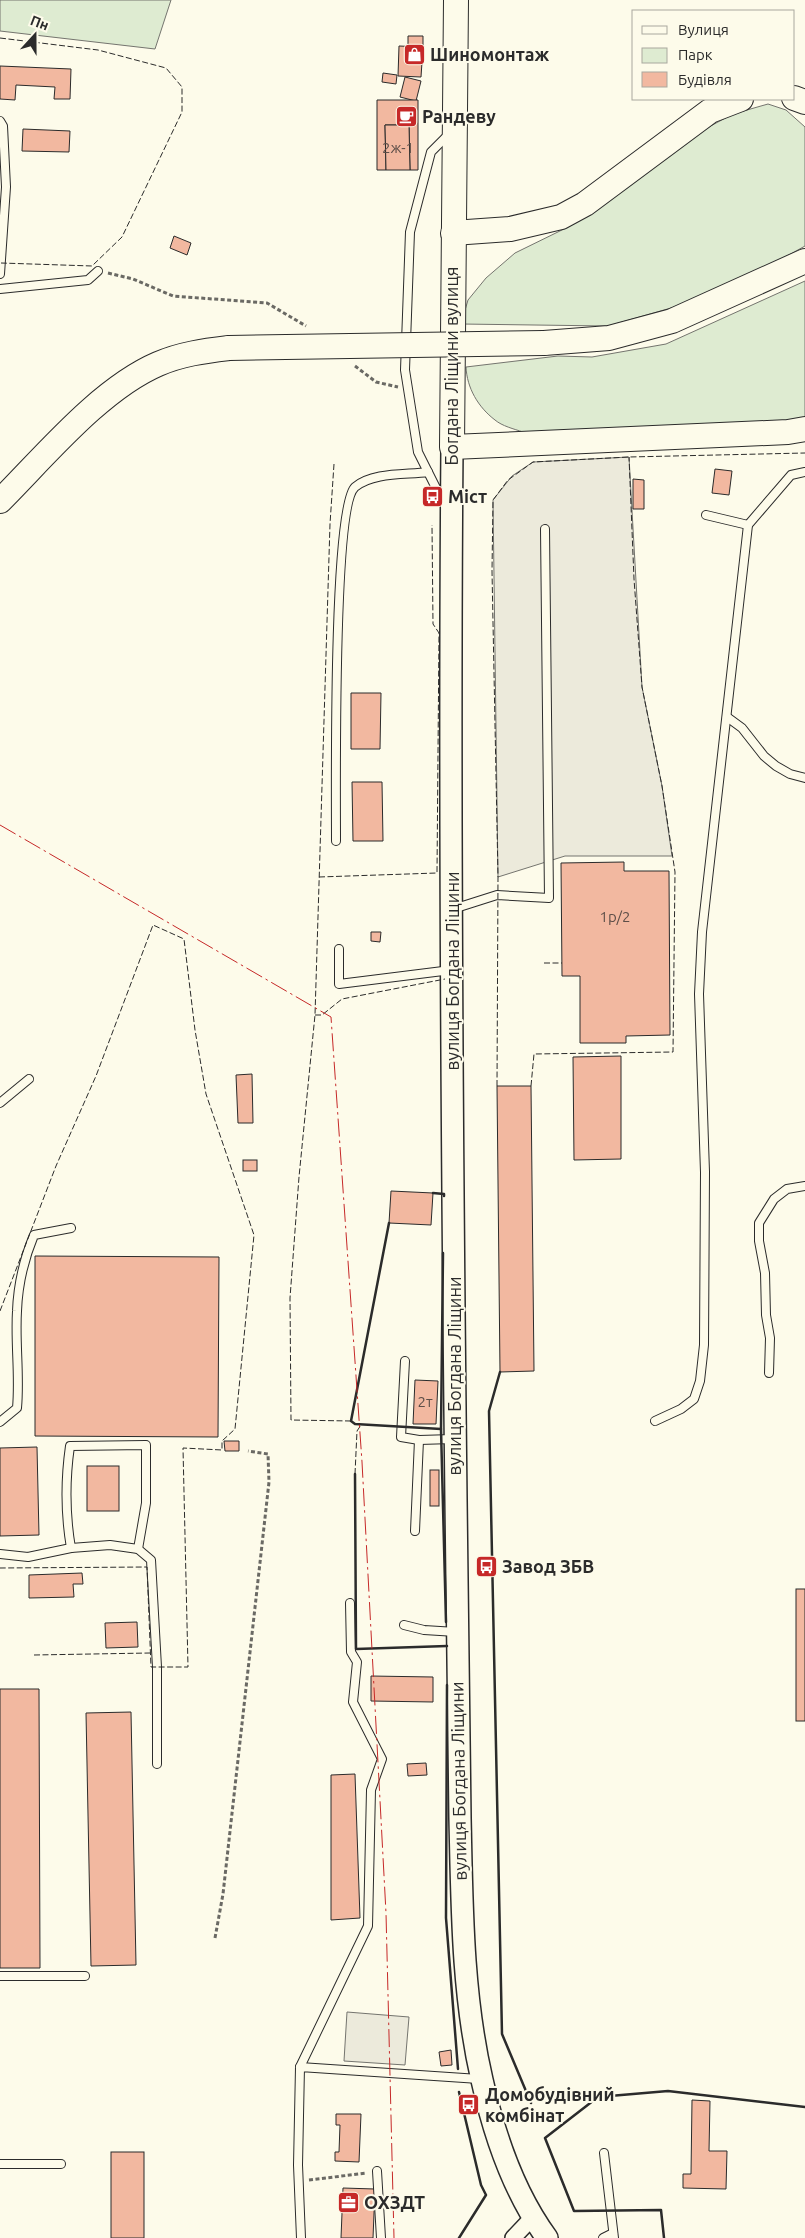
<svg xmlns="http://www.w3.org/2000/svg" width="805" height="2238" font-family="Ubuntu,sans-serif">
	<rect width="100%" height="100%" fill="#fdfbea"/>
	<g fill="#deebd1" stroke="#74746e">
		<path d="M0,0H171L155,49L0,31Z"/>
		<path d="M768,104L786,110L805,127V246L751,276L692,302L608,326L461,324L468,300L486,278L515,253L566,228L703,130L733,114Z"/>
		<path d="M805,281V426L523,432C514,429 502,426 495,420C478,407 467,388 466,367L558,356L592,357L666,344Z"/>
	</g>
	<g fill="#eceadb" stroke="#74746e">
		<path d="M629,457L642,687L662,786L672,856H565L498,877L493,500L512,476L533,462Z"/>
		<path d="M347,2012L409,2017L405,2065L344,2061Z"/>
	</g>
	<g fill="#f2b8a0" stroke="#2b2b2b">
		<path d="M408,36H423V47L408,46Z"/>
		<path d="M399,46L423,47L421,77L398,76Z"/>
		<path d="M0,66L71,69L70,99H54L55,87L16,85L15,100L0,99Z"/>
		<path d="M383,73L397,75L396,84L382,82Z"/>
		<path d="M405,77L421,81L416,101L400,97Z"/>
		<path d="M377,100H418V170H410L409,125H385L386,170H377Z"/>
		<path d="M385,125H409L410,170H386Z"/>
		<path d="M23,129L70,131L69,152L22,151Z"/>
		<path d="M174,236L191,243L187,255L170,248Z"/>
		<path d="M715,469L732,471L729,495L712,493Z"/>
		<path d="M633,479L644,480V509H633Z"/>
		<path d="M351,693H381L380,749H351Z"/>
		<path d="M352,782H382L383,841H353Z"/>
		<path d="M624,862V871H669L670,1035L626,1036V1043H580V976H562L561,863Z"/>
		<path d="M371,932H381L380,942L371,941Z"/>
		<path d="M621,1056V1159L574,1160L573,1057Z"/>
		<path d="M252,1074L253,1123H238L236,1075Z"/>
		<path d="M497,1086H531L534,1371L500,1372Z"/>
		<rect x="243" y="1160" width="14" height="11"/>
		<path d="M391,1191L433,1193L431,1225L389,1223Z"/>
		<path d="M35,1256L219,1257L218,1437L35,1436Z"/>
		<path d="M415,1380L438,1381L436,1424H413Z"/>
		<path d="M224,1441H239V1451H225Z"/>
		<path d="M37,1447L39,1535L0,1536V1448Z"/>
		<rect x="87" y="1466" width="32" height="45"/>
		<rect x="430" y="1470" width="9" height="36"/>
		<path d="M82,1573L83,1584H73L74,1597L29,1598V1575Z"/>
		<rect x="796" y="1589" width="9" height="132"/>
		<path d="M137,1622L138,1647L106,1648L105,1623Z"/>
		<path d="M371,1676L433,1677V1702L371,1701Z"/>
		<path d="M0,1689H39L40,1968H0Z"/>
		<path d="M131,1712L136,1965L91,1966L86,1713Z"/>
		<path d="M426,1763L427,1775L408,1776L407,1764Z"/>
		<path d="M355,1774L360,1918L331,1920V1775Z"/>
		<path d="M451,2050L452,2065L441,2066L439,2052Z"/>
		<path d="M692,2100L710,2101L709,2151H727L726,2189L683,2188V2174H691Z"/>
		<path d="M336,2114H361L359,2162L335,2161V2152H339L340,2125H336Z"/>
		<rect x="111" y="2152" width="33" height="86"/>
		<path d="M343,2188L375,2189L373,2238H341Z"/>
	</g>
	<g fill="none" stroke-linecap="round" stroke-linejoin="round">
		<defs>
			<g id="lane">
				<path d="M0,121L3,126L6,187L0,274"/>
				<path d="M0,289L88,280L98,271"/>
				<path d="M445,506L418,452L405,370L410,232L431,152L450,133"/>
				<path d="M706,515L748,525"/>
				<path d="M727,717L742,728L764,756L776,766L790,774L805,778"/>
				<path d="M336,841C336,795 333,506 355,487C373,472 406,475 428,472"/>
				<path d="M453,909L497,895L549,898L545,529"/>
				<path d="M339,949V984L451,970"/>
				<path d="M0,1103L29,1079"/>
				<path d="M405,1361L401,1437L419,1440L453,1439"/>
				<path d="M769,1373L770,1338L766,1315L765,1273L759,1241V1223L774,1199L787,1189L805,1186"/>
				<path d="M655,1421L681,1409L694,1399L700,1381L704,1345L705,1172L699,994L702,932L748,525L791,475L805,472"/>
				<path d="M0,1422L17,1408C20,1376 15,1343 17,1311C18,1284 24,1259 34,1235L71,1228"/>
				<path d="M415,1531L419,1440"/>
				<path d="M71,1548C65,1513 65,1481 70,1446L146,1445V1503L138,1549"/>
				<path d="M0,1554L28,1557L71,1548L110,1545L138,1549L151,1560L157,1667V1764"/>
				<path d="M404,1625L424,1630L456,1632"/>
				<path d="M0,1976H85"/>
				<path d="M300,2067L368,1926L371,1790L382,1759L353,1702L357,1662L351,1652L350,1603"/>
				<path d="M604,2153L614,2238"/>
				<path d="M0,2164H61"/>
				<path d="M377,2171L381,2238"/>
				<path d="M301,2238L298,2165L300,2067L479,2079"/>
				<path d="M603,2238L613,2233"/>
			</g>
			<path id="street" d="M513,2238L532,2218"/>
			<path id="secondary" d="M452,447C449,798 452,1149 456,1500C457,1606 458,1712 460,1818C462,1905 462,1994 482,2080C494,2134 514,2193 547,2238"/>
			<g id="primary">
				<path d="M456,0L452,447L788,432L805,429"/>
				<path d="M794,98L805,102"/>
				<path d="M453,233L510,229L561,217L585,204L710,111L741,99"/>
				<path d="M544,343L609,338L672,321L805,261"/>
				<path d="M0,501C45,456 100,389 158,364C181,354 204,351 229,348"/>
			</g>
		</defs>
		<use href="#lane" stroke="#2b2b2b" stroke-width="10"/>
		<use href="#street" stroke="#2b2b2b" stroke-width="18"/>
		<use href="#secondary" stroke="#2b2b2b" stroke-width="24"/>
		<use href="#primary" stroke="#2b2b2b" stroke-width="26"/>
		<g stroke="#6a6964" stroke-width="3" stroke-dasharray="4 2.5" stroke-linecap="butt">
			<path d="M108,273L133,279L173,296L267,303L306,326"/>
			<path d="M355,366L376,382L398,387"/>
			<path d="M215,1938L223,1894L269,1482L268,1454L248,1451"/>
			<path d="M309,2180L367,2173"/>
		</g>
		<use href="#lane" stroke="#fdfbea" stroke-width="8"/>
		<use href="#street" stroke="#fdfbea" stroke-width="15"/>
		<use href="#secondary" stroke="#fdfbea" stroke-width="21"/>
		<use href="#primary" stroke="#fdfbea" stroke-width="24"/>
		<defs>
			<path id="primary-bridge" d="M229,348L544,343"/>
		</defs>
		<use href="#primary-bridge" stroke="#2b2b2b" stroke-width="26" stroke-linecap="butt"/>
		<use href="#primary-bridge" stroke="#fdfbea" stroke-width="24"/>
		<g stroke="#2b2b2b" stroke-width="1" stroke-dasharray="6 2.5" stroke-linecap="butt">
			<path d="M0,38L98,50L166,68L182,87V112L122,237L92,266L1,263"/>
			<path d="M334,464L330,524L315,1015L299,1177L290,1298L291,1420L351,1421"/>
			<path d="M319,877L437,873L439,633L433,624L432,525"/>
			<path d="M544,963H562"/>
			<path d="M315,1015H322L342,999L445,979"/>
			<path d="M497,1086L498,877L492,571L493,500L508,480L533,462L629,457L805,453"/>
			<path d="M531,1086L534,1054L673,1052L675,872L662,786L642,687L634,579L629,457"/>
			<path d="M0,1311L56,1166L96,1076L153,925L184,939L195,1030L206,1094L254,1235L235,1429L222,1441V1450L183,1448L188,1667H151L147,1567L0,1568"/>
			<path d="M355,1474L357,1431L361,1425"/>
			<path d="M34,1655L150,1653"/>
		</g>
		<g stroke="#2b2b2b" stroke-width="2.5">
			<path d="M433,1193L444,1194V1196"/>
			<path d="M389,1223L351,1421L355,1424L441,1429L443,1253"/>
			<path d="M500,1372L489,1411L502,2034L531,2103"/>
			<path d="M441,1429L446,1622"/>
			<path d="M355,1474L356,1649L447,1646"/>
			<path d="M447,1685L446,1918L458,2069"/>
			<path d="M459,2238L486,2195L481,2185L459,2092"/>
			<path d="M664,2238L661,2210L574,2211L545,2138L598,2097L668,2091L805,2107"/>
		</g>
		<path stroke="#c62828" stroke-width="1" stroke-dasharray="18 4 2.5 4" stroke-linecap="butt" d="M0,825L331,1017L362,1462L386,1913L394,2238"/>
	</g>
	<defs>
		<symbol id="shop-square" viewBox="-11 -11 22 22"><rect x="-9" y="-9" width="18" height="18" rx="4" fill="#c62828" stroke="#fdfbea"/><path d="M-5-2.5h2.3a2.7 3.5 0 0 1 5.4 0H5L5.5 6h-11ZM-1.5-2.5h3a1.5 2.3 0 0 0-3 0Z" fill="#fff"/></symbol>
		<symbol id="cafe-square" viewBox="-11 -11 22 22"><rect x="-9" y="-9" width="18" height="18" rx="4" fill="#c62828" stroke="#fdfbea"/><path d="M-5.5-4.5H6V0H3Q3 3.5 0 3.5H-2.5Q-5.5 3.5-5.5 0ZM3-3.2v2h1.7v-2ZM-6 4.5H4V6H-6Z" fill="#fff"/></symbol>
		<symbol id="bus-square" viewBox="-11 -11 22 22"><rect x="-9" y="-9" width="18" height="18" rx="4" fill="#c62828" stroke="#fdfbea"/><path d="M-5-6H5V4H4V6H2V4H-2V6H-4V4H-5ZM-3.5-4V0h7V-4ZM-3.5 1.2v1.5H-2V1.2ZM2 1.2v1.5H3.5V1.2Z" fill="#fff"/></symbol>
		<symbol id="office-square" viewBox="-11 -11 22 22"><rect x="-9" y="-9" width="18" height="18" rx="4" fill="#c62828" stroke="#fdfbea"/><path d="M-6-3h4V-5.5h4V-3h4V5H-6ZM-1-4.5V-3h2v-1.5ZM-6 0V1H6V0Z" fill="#fff"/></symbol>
	</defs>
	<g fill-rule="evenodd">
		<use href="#shop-square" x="402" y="42" width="25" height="25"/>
		<use href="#cafe-square" x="394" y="104" width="25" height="25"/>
		<use href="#bus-square" x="420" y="484" width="25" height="25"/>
		<use href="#bus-square" x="474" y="1554" width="25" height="25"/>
		<use href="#bus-square" x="456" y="2092" width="25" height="25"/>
		<use href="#office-square" x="336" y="2190" width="25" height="25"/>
	</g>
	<g text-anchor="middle" stroke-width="4" stroke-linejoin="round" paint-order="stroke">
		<g font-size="15" fill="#5d4e48">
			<text x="398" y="153">2ж-1</text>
			<text x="615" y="922">1р/2</text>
			<text x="425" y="1407">2т</text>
		</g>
		<g font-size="18" font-weight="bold" fill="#2b2b2b" stroke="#fdfbea" text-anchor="start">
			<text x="430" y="61">Шиномонтаж</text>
			<text x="422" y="123">Рандеву</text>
			<text x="448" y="503">Міст</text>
			<text x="502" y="1573">Завод ЗБВ</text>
			<text x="485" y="2101">Домобудівний<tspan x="485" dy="21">комбінат</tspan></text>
			<text x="364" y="2209">ОХЗДТ</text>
		</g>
		<g font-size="18" fill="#2b2b2b" stroke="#fdfbea">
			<text transform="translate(452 366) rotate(-90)" y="6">Богдана Ліщини вулиця</text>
			<text transform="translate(453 971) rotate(-90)" y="6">вулиця Богдана Ліщини</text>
			<text transform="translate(455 1376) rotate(-90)" y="6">вулиця Богдана Ліщини</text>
			<text transform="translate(459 1781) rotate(-91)" y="6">вулиця Богдана Ліщини</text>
		</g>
	</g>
	<rect x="632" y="10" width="162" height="90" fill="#fdfbea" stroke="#a9a89e"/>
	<rect x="642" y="26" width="25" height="8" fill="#fdfbea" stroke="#a9a89e"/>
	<text x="678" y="35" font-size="15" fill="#2b2b2b">Вулиця</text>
	<rect x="642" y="48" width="25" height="15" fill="#deebd1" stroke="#a9a89e"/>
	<text x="678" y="60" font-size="15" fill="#2b2b2b">Парк</text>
	<rect x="642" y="72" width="25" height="15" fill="#f2b8a0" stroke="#a9a89e"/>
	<text x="678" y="85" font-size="15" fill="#2b2b2b">Будівля</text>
	<g transform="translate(35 35) rotate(21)" stroke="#fdfbea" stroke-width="4" paint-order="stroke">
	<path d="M0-4L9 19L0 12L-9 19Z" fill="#2b2b2b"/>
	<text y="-8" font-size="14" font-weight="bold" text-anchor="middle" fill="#2b2b2b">Пн</text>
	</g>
</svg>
